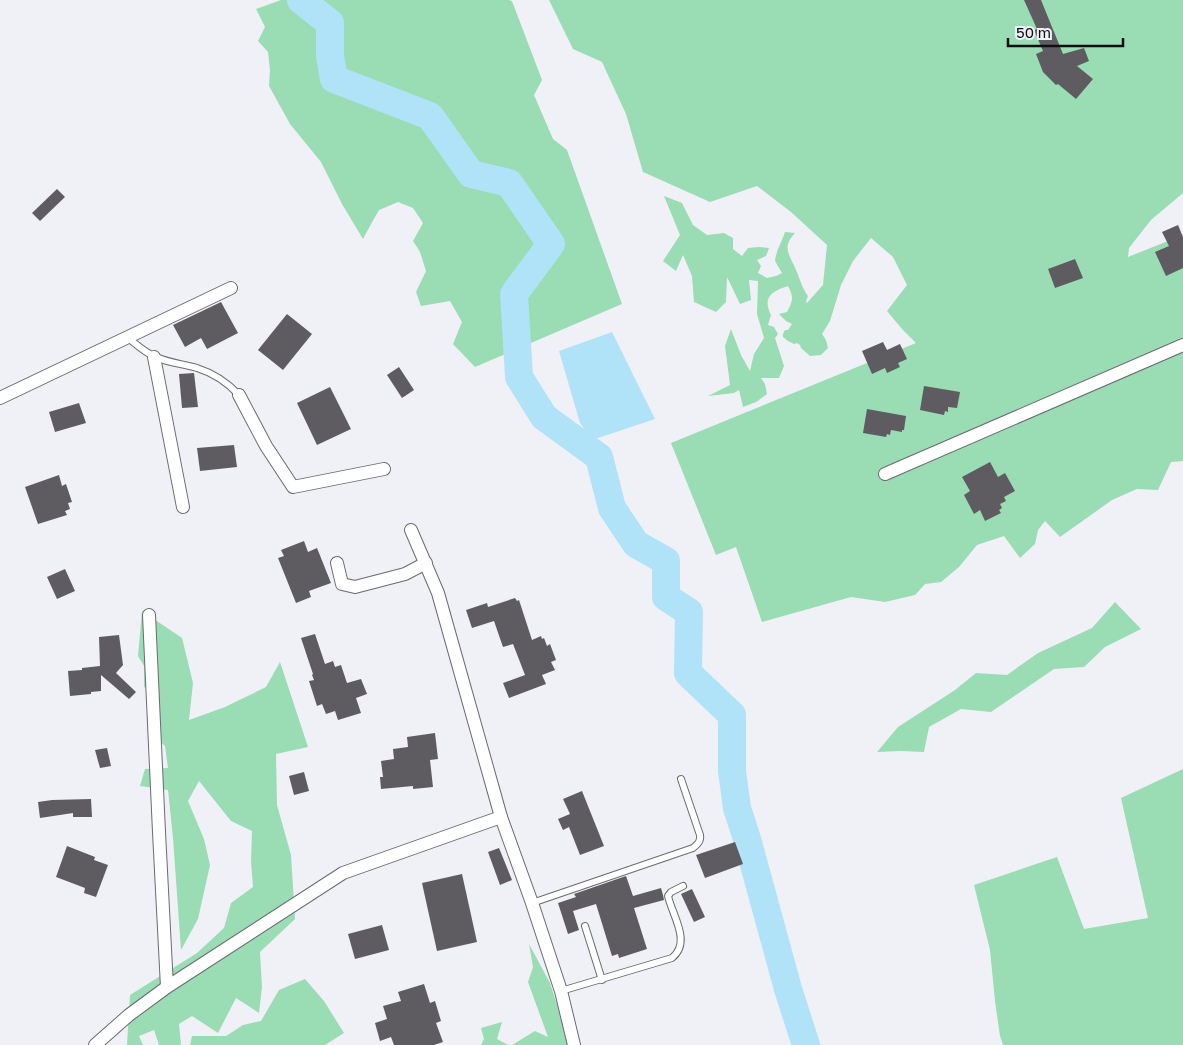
<svg xmlns="http://www.w3.org/2000/svg" width="1183" height="1045" font-family="'Golos Text',sans-serif">
	<rect width="100%" height="100%" fill="#f0f1f7"/>
	<g fill="#9adcb3">
		<path d="M281,0H509L512,1L542,80L534,95L553,139L567,150L622,304L475,367L453,344L462,322L450,301L421,306L416,292L426,271L420,252L413,241L423,223L413,208L398,202L379,210L371,224L363,239L342,204L321,162L290,124L269,86L270,70L268,52L258,41L265,27L256,9Z"/>
		<path d="M549,0H1183V193L1151,220L1129,248L1128,257L1183,235V461L1171,462L1158,490L1137,489L1112,500L1060,537L1045,521L1038,530L1035,544L1020,558L1004,536L977,545L959,567L941,582L925,584L915,595L885,602L851,597L762,622L736,547L716,555L671,443L916,343L902,329L887,311L907,285L893,257L871,238L853,261L841,285L830,321L822,334L826,340L828,348L821,355L810,356L801,348L800,345L797,343L794,344L788,341L783,337V334L785,330H788L792,324L786,321L779,314L787,312C793,301 794,297 788,286C772,291 762,297 771,315L768,325L774,327L778,334L775,338L784,366L779,378H761L765,384L767,394L756,402L743,407L739,390L734,393L708,396L730,385L725,346L731,329L741,355L750,371L754,354L764,338L757,314L758,281L749,280L751,300L740,304L727,277L726,302L716,312L694,302L692,276L683,255L676,271L663,261L680,235L664,196L682,203L693,225L707,235L724,233L733,238V249L742,256L748,248L759,247L769,248L766,256L757,260L761,266L758,273L767,278L776,276L782,273L775,261C776,250 782,242 785,232L795,233C781,248 790,255 796,270C800,279 802,288 808,296L806,301L807,303L823,285L827,245L791,212L757,186L710,202L643,172L626,114L602,62L573,49Z"/>
		<path d="M1115,602L1141,629L1105,647L1084,667L1054,669L991,712L961,709L929,727L924,752L901,751L877,752L898,727L955,690L976,673L1007,675L1038,653L1092,628Z"/>
		<path d="M142,611L182,638L193,683L189,720L225,707L266,687L280,662L308,747L276,754L277,805L291,855L295,919L260,952L262,987L259,1013L236,998L218,1033L192,1016L179,1024L181,1045H159L154,1030L139,1036L143,1045H127L130,995L197,953L224,928L231,903L253,887L251,861L252,831L231,821L199,781L188,801L204,839L210,865L198,919L181,950L173,838L168,790L140,786L145,769L168,768L165,746L148,731L159,709L144,686V666L138,656Z"/>
		<path d="M1183,769V1045H1003L1000,1036L995,1001L990,950L974,885L1057,857L1084,929L1148,918L1121,798Z"/>
		<path d="M529,944L550,983L570,1045H512L535,1031L548,1037L528,982L533,967Z"/>
		<path d="M305,979L324,1001L344,1033L325,1045H190L192,1036H226L243,1025L261,1021L279,990Z"/>
		<path d="M502,1022L497,1039L508,1045H481L484,1039L481,1028Z"/>
	</g>
	<path fill="#b0e3f7" d="M612,332L655,419L592,440L580,423L559,351Z"/>
	<g fill="none" stroke-linecap="round" stroke-linejoin="round">
		<path stroke="#b0e3f7" stroke-width="28" d="M301,0L330,23V56L334,79L430,116L471,174L509,183L551,244L514,294L519,377L544,417L599,457L612,508L636,544L666,561V597L689,612L688,673L732,715V771L737,808L747,839L788,989L806,1045"/>
	</g>
	<g fill="#5e5c61">
		<path d="M1024,0H1041L1063,54L1084,48L1089,61L1077,66L1093,79L1076,99L1058,84L1056,85L1043,72L1036,54L1043,51L1034,30L1037,29Z"/>
		<path d="M57,189L65,197L40,221L32,213Z"/>
		<path d="M1178,225L1183,237V268L1166,276L1155,252L1169,246L1162,232Z"/>
		<path d="M1075,259L1083,278L1055,288L1048,269Z"/>
		<path d="M221,302L238,333L207,349L201,338L185,347L173,325Z"/>
		<path d="M287,314L312,334L283,370L258,350Z"/>
		<path d="M883,342L887,350L900,344L907,359L898,363L900,367L887,373L885,368L872,374L862,351Z"/>
		<path d="M399,367L414,390L402,398L387,375Z"/>
		<path d="M194,373L198,407L182,408L179,374Z"/>
		<path d="M924,386L960,392L957,408L948,407V412L945,411L944,415L920,410Z"/>
		<path d="M330,387L351,429L317,445L297,403Z"/>
		<path d="M79,403L86,423L55,432L49,412Z"/>
		<path d="M867,409L906,416L904,430H902V432L891,430L890,435L887,434L886,437L863,433Z"/>
		<path d="M234,445L237,467L200,471L197,448Z"/>
		<path d="M990,462L998,477L1005,473L1015,491L1004,497L1006,501L1000,504L1002,508L999,510L1001,513L985,521L980,510L974,514L964,495L970,491L962,477Z"/>
		<path d="M59,475L62,486L66,484L72,502L68,503L70,509L65,511L67,515L38,524L25,487Z"/>
		<path d="M304,541L308,552L317,548L331,583L309,591L311,597L296,603L278,558L284,556L281,550Z"/>
		<path d="M65,569L75,591L57,599L47,577Z"/>
		<path d="M515,598L517,601L519,600L532,640L541,636L542,639L544,638L547,646L550,644L556,660L551,662L555,670L542,675L546,684L509,698L503,683L525,675L513,644L503,647L494,621L472,628L466,610L487,603L488,607Z"/>
		<path d="M315,634L325,664L333,661L335,667L341,665L347,683L361,679L367,694L356,698L361,713L338,720L335,711L326,714L322,704L317,706L309,681L314,680L312,675L313,674L301,638Z"/>
		<path d="M119,635L123,665L116,673L136,692L129,699L101,675V691L91,692V694L70,696L68,671L82,670V668L100,666L99,637Z"/>
		<path d="M435,733L438,759L430,760L433,787L413,789V786L381,789L380,777H383L381,761L394,759L393,749L408,747L407,737Z"/>
		<path d="M107,748L111,766L100,768L95,750Z"/>
		<path d="M304,772L309,791L294,795L289,776Z"/>
		<path d="M582,791L604,846L580,855L569,827L563,830L558,819L570,814L563,799Z"/>
		<path d="M91,799L92,817H73V813L40,818L38,802L52,800Z"/>
		<path d="M735,842L743,864L705,878L696,855Z"/>
		<path d="M67,846L95,857L94,860L108,865L96,897L84,893L85,888L56,877Z"/>
		<path d="M499,848L512,880L500,885L488,852Z"/>
		<path d="M462,874L477,942L437,951L422,883Z"/>
		<path d="M626,876L633,896L661,888L663,895L664,900L634,908L647,949L619,958L618,954L612,956L596,904L573,911L579,930L568,934L558,903L576,897L574,894Z"/>
		<path d="M692,889L705,917L694,922L681,894Z"/>
		<path d="M382,925L389,950L355,959L348,934Z"/>
		<path d="M424,984L430,1003L435,1001L441,1021L436,1023L443,1042L434,1045H394L391,1037L380,1041L375,1023L387,1019L383,1006L401,1001L398,992Z"/>
	</g>
	<g fill="none" stroke-linecap="round" stroke-linejoin="round">
		<defs>
			<g id="service">
				<path d="M127,337C136,344 145,353 156,357C169,363 183,364 197,368C213,373 227,382 239,395"/>
				<path d="M532,903L693,848C698,844 701,841 700,835L681,779"/>
				<path d="M585,926L602,980"/>
				<path d="M561,991L672,958C692,942 672,915 668,896L671,892L683,886"/>
			</g>
			<g id="minor">
				<path d="M154,357L183,507"/>
				<path d="M239,395L266,446L293,487L384,469"/>
				<path d="M0,398L231,288"/>
				<path d="M885,474L1183,345"/>
				<path d="M411,530L438,593L501,817L532,903L561,991L574,1045"/>
				<path d="M337,563L342,584L355,587L405,574L426,563"/>
				<path d="M149,615L159,832L167,987"/>
				<path d="M95,1045L129,1015L167,987L343,873L501,817"/>
			</g>
		</defs>
		<use href="#service" stroke="#6a6b70" stroke-width="8"/>
		<use href="#minor" stroke="#6a6b70" stroke-width="14"/>
		<use href="#service" stroke="#fff" stroke-width="6"/>
		<use href="#minor" stroke="#fff" stroke-width="12"/>
	</g>
	<path d="M1008 38v8h115v-8" fill="none" stroke="#0e0e10" stroke-width="2.5"/>
	<text x="1016" y="38" font-size="15" fill="#0e0e10" stroke="#f0f1f7" stroke-width="4" paint-order="stroke">50 m</text>
</svg>
